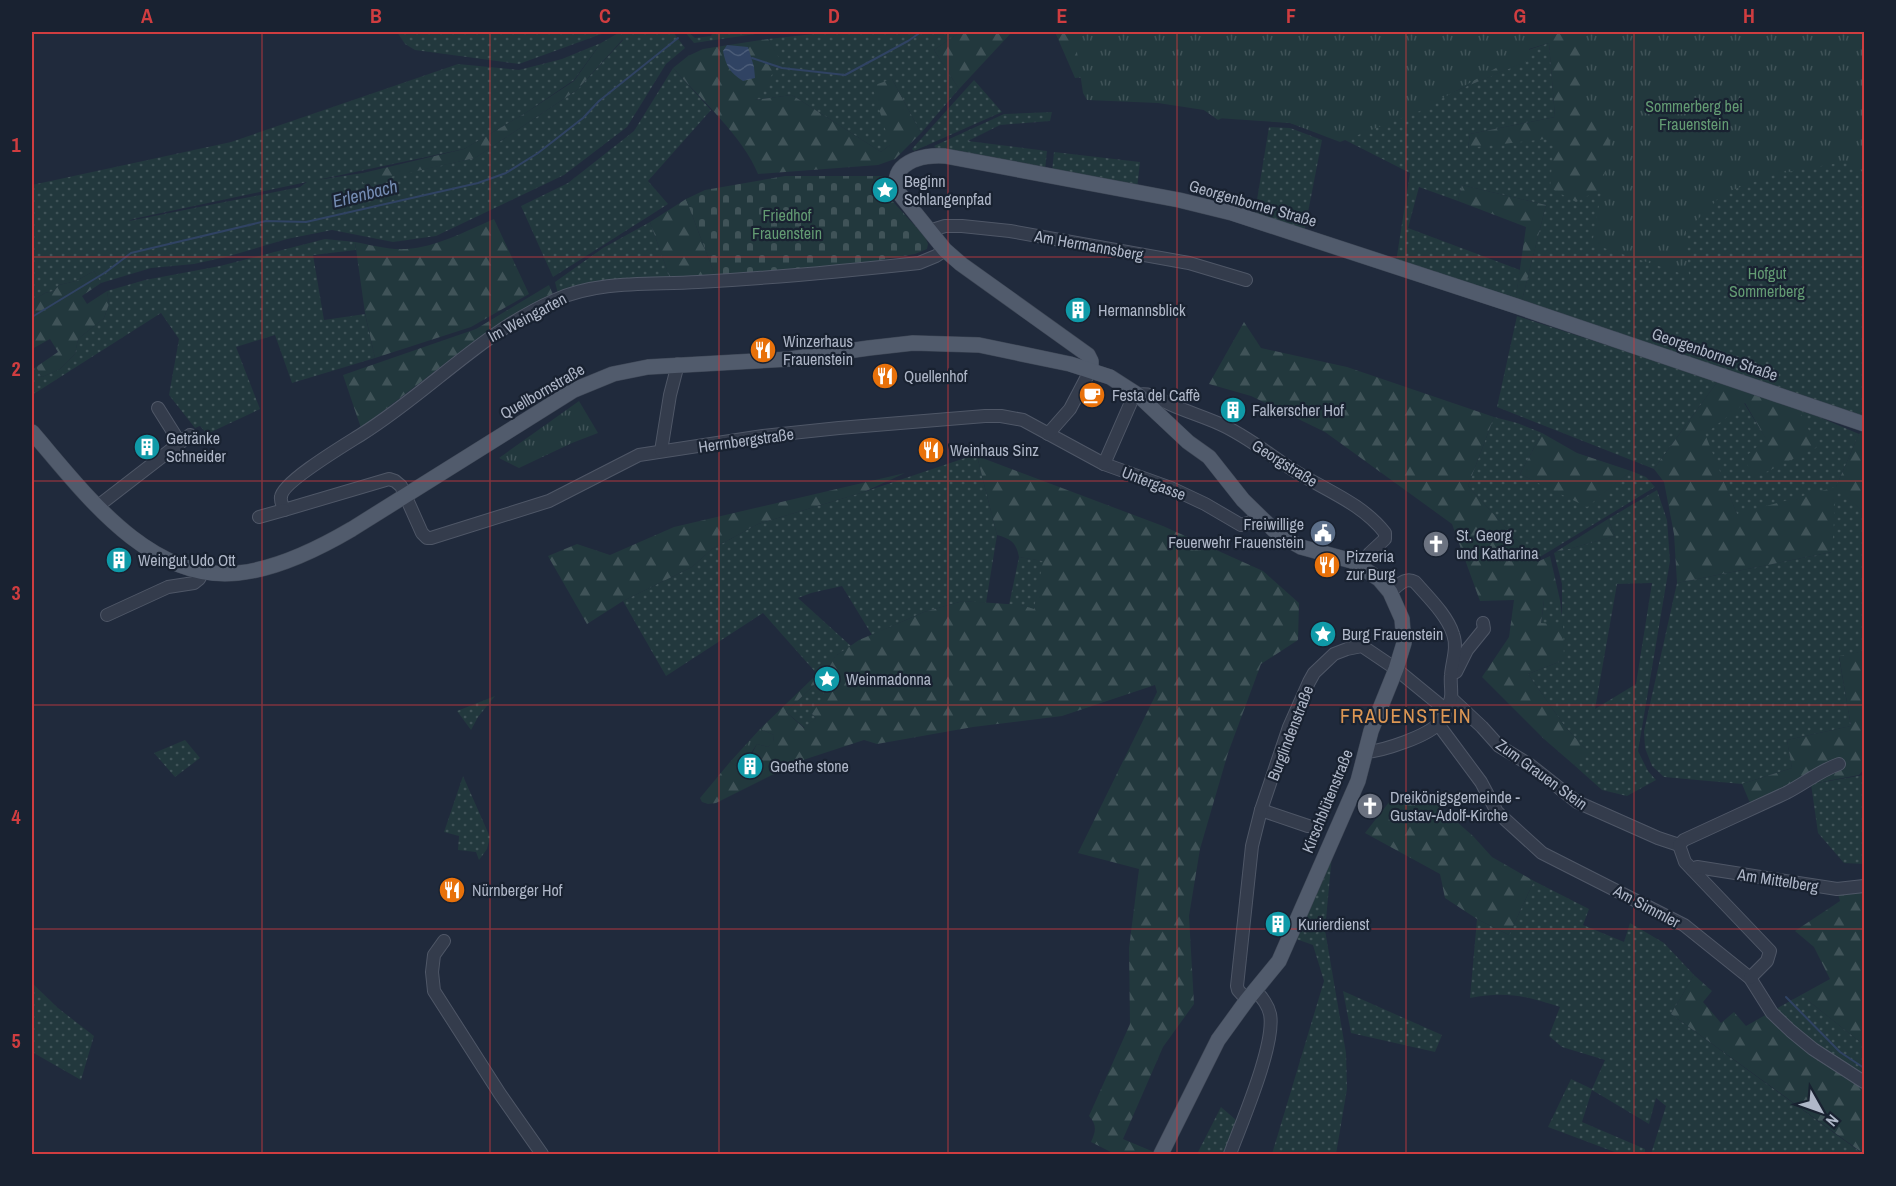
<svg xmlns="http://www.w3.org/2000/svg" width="1896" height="1186" font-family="'Archivo Narrow',sans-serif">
	<defs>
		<pattern id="grass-dots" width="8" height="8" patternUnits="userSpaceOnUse" patternTransform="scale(1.5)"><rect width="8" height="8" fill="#22383d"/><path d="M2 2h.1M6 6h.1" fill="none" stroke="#405358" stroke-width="1.8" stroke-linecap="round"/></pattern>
		<pattern id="forest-firs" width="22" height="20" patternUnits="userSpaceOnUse" patternTransform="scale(1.5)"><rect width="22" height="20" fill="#22383d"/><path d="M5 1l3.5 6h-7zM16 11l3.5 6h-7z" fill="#405358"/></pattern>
		<pattern id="cemetery-stones" width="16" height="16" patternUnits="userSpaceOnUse" patternTransform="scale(1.5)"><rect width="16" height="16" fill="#22383d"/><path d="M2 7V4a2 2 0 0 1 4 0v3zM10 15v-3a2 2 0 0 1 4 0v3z" fill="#405358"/></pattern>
		<pattern id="park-tufts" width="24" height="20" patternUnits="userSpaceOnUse" patternTransform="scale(1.5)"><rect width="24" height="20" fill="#22383d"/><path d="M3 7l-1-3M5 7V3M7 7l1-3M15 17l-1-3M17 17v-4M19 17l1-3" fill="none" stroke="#405358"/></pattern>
		<pattern id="water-waves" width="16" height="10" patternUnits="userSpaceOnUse" patternTransform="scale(1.5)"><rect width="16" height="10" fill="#304363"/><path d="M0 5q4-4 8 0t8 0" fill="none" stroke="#4b5c78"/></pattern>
	</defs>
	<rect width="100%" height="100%" fill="#202a3c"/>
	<g fill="url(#grass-dots)" fill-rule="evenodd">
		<path d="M397,32H607L519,64L415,50L405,44Z"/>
		<path d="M620,32H673L685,48L666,64L627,127L564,175L436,236L393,242L332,230L287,239L226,257L194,264L151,268L101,283L94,271L76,281L59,285L54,291L45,293L32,301V185L231,142L458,64L519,70L562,59L601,43L574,80L524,114L464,149L317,180L363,173L364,182L475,158L577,90L623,40ZM307,182L300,187L129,221L133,219Z"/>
		<path d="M685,32H688L695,38L711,36L713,32H770L694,43Z"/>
		<path d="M832,32H960L934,50L959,89L921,133L892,79L890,145L881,152L792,95L754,100L780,61L768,39Z"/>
		<path d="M1864,32V416L1768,386L1522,300L1546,205L1462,185L1458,201L1419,187L1408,228L1520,270L1515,303L1396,262L1410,173L1345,140L1290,123L1241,118L1396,116L1529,60L1528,50L1549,43L1555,117L1470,134L1468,148Z"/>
		<path d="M673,68L711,110L648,181L668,204L553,277L521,206L568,183L634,131Z"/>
		<path d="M974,80L1002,112L914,151L912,149Z"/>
		<path d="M1052,112L1050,121L1000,125L968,141L1047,151L1045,170L937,149L934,146L1004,114Z"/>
		<path d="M1269,127L1290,128L1322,140L1304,233L1254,218Z"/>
		<path d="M1054,152L1140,162L1137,189L1052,172Z"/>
		<path d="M650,222L671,281L558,294L555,282L603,248Z"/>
		<path d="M325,239L355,242L356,250L313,255L324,320L365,314L375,358L292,383L275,335L236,347L260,409L207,434L200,426L195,428L169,395L179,339L161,313L32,395V370L36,367L42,377L60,369L75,354L78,339L104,318L109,304L107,291L145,280L220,266Z"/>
		<path d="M1517,316L1718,381L1654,469L1497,407Z"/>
		<path d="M1744,403L1767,440L1754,478L1798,408L1859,434L1836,487L1864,512V651L1839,657L1851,726L1787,740L1792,768L1742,784L1664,777L1652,766L1645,748L1644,731L1677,583L1832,552L1737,514L1704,434Z"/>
		<path d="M1494,417L1517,423L1542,433L1520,474L1587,506L1631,471L1646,477L1655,487L1535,560L1468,486Z"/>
		<path d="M977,456L997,535L986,603L963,601L924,612L872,635L842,586L811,593L798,598L851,646L837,655L818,675L763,613L666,676L623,601L692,567L712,549L758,524L864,492L968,457Z"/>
		<path d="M1657,490L1667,520L1670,561L1638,751L1648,771L1656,780L1627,796L1602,790L1574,765L1587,750L1566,728L1528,674L1564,660L1541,624L1544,600H1560L1562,616V584L1554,553L1615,536L1608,519ZM1652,583L1636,684L1595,709L1617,584Z"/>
		<path d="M1019,557L1044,561L1034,610L1021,605H1009Z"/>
		<path d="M817,682L824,688V702L812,714L816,718L805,728L786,712Z"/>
		<path d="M495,696L478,717L471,730L457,711Z"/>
		<path d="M185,740L200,758L175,777L154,753Z"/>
		<path d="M1864,775V864L1844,863L1818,833L1811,784Z"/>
		<path d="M463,776L490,837L487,849L479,860L476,852L458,850L459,836L444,832Z"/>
		<path d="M1332,855L1325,930L1346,1053L1347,1089L1336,1154H1272L1324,981L1313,945L1296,939Z"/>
		<path d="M1534,881L1589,909L1583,925L1624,942L1630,923L1664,943L1694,975L1671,1014L1863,1154H1651L1666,1106L1656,1098L1649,1124L1592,1090L1582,1122L1645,1149V1154H1620L1548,1127L1571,1079L1592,1089L1605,1060L1562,1047L1549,1036L1560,1007C1525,996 1507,991 1470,998L1477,919L1509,935Z"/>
		<path d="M32,983L58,1008L94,1036L81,1080L32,1052Z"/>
		<path d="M1343,991L1442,1035L1435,1052L1351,1033Z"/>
		<path d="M1801,995L1864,1045V1080L1810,1044L1774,1010Z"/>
		<path d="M1221,1107L1236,1120L1223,1154H1197Z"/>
	</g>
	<g fill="url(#forest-firs)" fill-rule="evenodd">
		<path d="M620,32L623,39L577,90L475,158L363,183V173L464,149L524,114L574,81L601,43Z"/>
		<path d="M960,32H1012L959,89L934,50Z"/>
		<path d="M1055,32H1753L1622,178L1576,202L1550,188L1554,138L1468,148L1470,134L1555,117L1549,43L1529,49L1530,60L1395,116L1222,118L1218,120L1204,110L1208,68L1075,78Z"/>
		<path d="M768,39L781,61L755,100L792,95L881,152L890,145L872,86L892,79L921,133L895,159L878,165L758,174C744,138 699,97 673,68L688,56L703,49Z"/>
		<path d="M1462,185L1546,205L1522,300L1515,303L1526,227L1458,201Z"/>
		<path d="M686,199L716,278L671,281L650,222Z"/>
		<path d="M494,219L529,294L471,327L375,358L365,313L355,242C371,245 389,250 406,249C437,247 466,231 494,219Z"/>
		<path d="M94,271L101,283L82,296L87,304L107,291L109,304L104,318L78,339L75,354L60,369L42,377L36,367L58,352L50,339L32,349V301L45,293L54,291L59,285L76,281Z"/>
		<path d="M549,285L554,297L473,342L361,428L343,375L476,329Z"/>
		<path d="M1244,322L1261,348L1347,367L1494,417L1468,486L1537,562L1550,556L1560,600H1544L1541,623L1563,625L1564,660L1528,674L1566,728L1588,751L1574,765L1544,739L1482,677L1509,637L1514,600L1480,601L1452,524L1325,432L1251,396L1209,384Z"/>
		<path d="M1718,381L1798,408L1817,447L1754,478L1744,458L1766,439L1745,403L1705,434L1737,514L1836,487L1859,434L1864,430V512L1836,488L1832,552L1677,583L1674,534L1664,482L1654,469Z"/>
		<path d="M1542,433L1577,453L1631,471L1587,507L1520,474Z"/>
		<path d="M977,456L1163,526L1263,571L1299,603L1298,640L1261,664L1228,753L1200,849L1189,916L1194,1004L1163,1047L1123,1139L1154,1152L1153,1154H1115L1091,1142C1096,1131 1097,1125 1089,1116L1130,1024L1129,948L1139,869L1078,853L1157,692L1155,685L1062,716L973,727L877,744L864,740L800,761L716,803L708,804L702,802L700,798L730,762L746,772L758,768C750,754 750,758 757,744L768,747L773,742L774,735L760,729L837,655L859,640L899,623L924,612L963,601L1021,605L1034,609L1043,561L1019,557C1016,542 1011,539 997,535ZM817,682L824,688V702L819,703L812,714L816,718L804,728L786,712Z"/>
		<path d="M905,473L864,492L758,524L712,549L692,567L623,601L587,624L548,556L577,544L610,555L674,527Z"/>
		<path d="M1608,519L1615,536L1554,553Z"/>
		<path d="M1864,651V769L1859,775L1811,784L1753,810L1742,784L1792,768L1787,740L1851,726L1839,656Z"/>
		<path d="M1426,795L1473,836L1492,857L1534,881L1509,935L1477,919L1445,898L1440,874L1365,833L1393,797Z"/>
		<path d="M1864,889V1045L1801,995L1830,979L1814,947L1795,931L1840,901L1837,891Z"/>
		<path d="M1694,975L1712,991L1703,1002L1721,1023L1734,1012L1746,1026L1769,1013L1864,1088V1154L1671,1014Z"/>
	</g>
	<path fill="url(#cemetery-stones)" d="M785,176H883V188L887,195L925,237L928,244L927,249L915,254L862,263L716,278L686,199L705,190Z"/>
	<g fill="url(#park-tufts)">
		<path d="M1074,32H1546L1526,51L1420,111L1340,142L1290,123L1217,118L1204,110L1158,103L1087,100L1083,93Z"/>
		<path d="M1579,32H1864V173L1849,161L1776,174L1724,193L1686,231L1689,276L1592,244L1610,143L1607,133L1610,120L1584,117L1585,93Z"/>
		<path d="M579,401L598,433L572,443L519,468L499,458Z"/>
		<path d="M760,729L774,735L773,743L768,747L757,744L751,753V757L756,756L753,760L759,767L752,773L746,772L730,762Z"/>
	</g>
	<path fill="url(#water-waves)" d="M727,45L748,47L754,67L755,78L743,81C730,73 726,66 723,51Z"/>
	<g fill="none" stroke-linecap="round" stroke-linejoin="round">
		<g stroke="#304363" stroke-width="2">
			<path d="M724,32H725"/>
			<path d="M752,58L782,68L845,75L908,41L921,32"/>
			<path d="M32,317L106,272L131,253L266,221L306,222L478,183L506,173L538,153L583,118L599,101L678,38"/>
			<path d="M1786,997L1840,1052L1864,1068"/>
		</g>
		<defs>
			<g id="minor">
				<path d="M929,231L945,226H962L1010,231L1189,263L1246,280"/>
				<path d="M945,250L936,256L919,263C846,271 771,278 698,282C650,285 599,280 555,300C482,332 429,392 362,434C348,443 282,482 281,497C280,501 283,506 284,510L389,479L395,481L401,486L422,533L427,538H431L549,501L639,455L763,436L839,428L985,416H1001L1023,420L1104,464L1171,488L1205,504L1241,525L1251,522L1257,515"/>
				<path d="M1138,395C1151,392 1160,400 1172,405C1188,412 1204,417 1220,424C1245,435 1267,453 1290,468C1322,489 1361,502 1385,533V539L1370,553L1360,565"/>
				<path d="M158,408L180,443"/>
				<path d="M1048,434L1070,409L1091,369"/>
				<path d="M661,451L670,395L678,364"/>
				<path d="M1104,464L1135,393"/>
				<path d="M98,506L190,435"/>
				<path d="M259,517L284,510"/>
				<path d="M107,615L168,587L194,583L199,579L203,572"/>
				<path d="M1456,672L1467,650L1484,629L1483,623"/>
				<path d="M1451,698L1482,727L1499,746L1530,765L1577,802L1658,838L1679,845"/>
				<path d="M1438,724L1481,782L1497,812L1542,853L1684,925L1750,978L1772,1013L1791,1031L1813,1049L1864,1082"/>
				<path d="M1366,752C1383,751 1428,736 1439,723C1444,718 1449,705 1451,698C1452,691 1450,682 1451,675C1452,661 1458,648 1453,634C1447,615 1428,597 1415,582C1405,576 1398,586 1390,592"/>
				<path d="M1261,810L1308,826"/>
				<path d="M1679,845L1684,840C1718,824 1752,809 1786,793C1804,784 1819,771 1839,764"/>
				<path d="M1679,845L1685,862L1770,951L1767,961L1750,978"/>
				<path d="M1692,869L1697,867L1837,889L1864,886"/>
				<path d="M444,941L434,955L432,972L434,991L500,1094L542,1154"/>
				<path d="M1247,1000L1238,990L1237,986L1252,846L1261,810L1289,727L1309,682L1314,673L1334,654L1347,649L1362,646L1396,669L1446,710"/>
				<path d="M1230,1154C1241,1124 1276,1044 1270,1014C1268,1005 1262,997 1255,990"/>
			</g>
			<g id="major">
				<path d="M1091,369V361L1088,355L961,264L945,250L899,193C886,163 923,154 945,156L1179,200L1232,213L1516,306L1864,424"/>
				<path d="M32,432C83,491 149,583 238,573C278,569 318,549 352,529L574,390L613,374L648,367L790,359L869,348L913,343L979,345L1070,364L1110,377L1138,395L1188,442L1209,457L1243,500L1278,534L1301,547L1352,561L1379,579L1390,592L1402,619L1404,643L1396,669L1371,731L1358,781L1279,961L1247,1000L1218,1040L1161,1154"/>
			</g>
		</defs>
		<use href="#minor" stroke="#4f5767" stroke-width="14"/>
		<use href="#major" stroke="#3d4655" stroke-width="16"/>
		<use href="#minor" stroke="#343c4c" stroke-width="12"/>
		<use href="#major" stroke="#515b6c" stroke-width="15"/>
	</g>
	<path fill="none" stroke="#d03d40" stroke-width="1.5" stroke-opacity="0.55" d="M262,32V1154M490,32V1154M719,32V1154M948,32V1154M1177,32V1154M1406,32V1154M1634,32V1154M32,257H1864M32,481H1864M32,705H1864M32,929H1864"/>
	<defs>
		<symbol id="sight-disc" viewBox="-11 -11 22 22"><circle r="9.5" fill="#0f9aa8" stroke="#192231"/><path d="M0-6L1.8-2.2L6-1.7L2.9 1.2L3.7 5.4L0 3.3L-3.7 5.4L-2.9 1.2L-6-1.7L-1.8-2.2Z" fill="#fff"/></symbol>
		<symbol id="building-disc" viewBox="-11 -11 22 22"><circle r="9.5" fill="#0f9aa8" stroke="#192231"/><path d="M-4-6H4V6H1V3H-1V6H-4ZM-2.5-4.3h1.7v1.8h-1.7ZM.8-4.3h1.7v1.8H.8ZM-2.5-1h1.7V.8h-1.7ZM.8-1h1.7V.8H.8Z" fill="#fff"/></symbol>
		<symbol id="restaurant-disc" viewBox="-11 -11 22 22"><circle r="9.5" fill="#e8710a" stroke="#192231"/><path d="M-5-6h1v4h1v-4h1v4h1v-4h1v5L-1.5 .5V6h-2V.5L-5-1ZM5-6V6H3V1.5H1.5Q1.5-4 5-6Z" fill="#fff"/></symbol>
		<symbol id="cafe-disc" viewBox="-11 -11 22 22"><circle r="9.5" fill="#e8710a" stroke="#192231"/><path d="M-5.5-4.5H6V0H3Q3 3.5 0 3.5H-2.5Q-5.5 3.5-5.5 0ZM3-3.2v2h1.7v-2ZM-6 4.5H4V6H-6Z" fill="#fff"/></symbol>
		<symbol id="civic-disc" viewBox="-11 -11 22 22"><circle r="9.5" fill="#5c6f8a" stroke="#192231"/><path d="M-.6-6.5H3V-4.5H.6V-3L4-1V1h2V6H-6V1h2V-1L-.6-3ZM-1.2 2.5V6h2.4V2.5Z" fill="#fff"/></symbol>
		<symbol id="church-disc" viewBox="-11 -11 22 22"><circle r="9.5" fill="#6b7280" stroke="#192231"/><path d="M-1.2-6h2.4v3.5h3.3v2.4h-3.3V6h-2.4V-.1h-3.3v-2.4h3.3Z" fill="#fff"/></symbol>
	</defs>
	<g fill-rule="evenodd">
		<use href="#sight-disc" x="870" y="175" width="30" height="30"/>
		<use href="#building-disc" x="1063" y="295" width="30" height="30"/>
		<use href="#restaurant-disc" x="748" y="335" width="30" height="30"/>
		<use href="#restaurant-disc" x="870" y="361" width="30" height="30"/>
		<use href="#cafe-disc" x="1077" y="380" width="30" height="30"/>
		<use href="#building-disc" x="1218" y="395" width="30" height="30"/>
		<use href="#building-disc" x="132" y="432" width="30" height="30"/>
		<use href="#restaurant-disc" x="916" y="435" width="30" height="30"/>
		<use href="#civic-disc" x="1308" y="518" width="30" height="30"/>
		<use href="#church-disc" x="1421" y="529" width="30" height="30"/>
		<use href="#building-disc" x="104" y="545" width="30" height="30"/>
		<use href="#restaurant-disc" x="1312" y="550" width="30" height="30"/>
		<use href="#sight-disc" x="1308" y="619" width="30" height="30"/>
		<use href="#sight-disc" x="812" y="664" width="30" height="30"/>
		<use href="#building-disc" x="735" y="751" width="30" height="30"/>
		<use href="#church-disc" x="1355" y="791" width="30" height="30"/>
		<use href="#restaurant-disc" x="437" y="875" width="30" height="30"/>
		<use href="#building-disc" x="1263" y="909" width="30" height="30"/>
	</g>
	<g text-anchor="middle" stroke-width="4.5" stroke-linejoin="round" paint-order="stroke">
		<g font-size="16" fill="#639b73" stroke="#192231">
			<text x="1694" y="112">Sommerberg bei<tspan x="1694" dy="18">Frauenstein</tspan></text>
			<text x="787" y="221">Friedhof<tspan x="787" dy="18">Frauenstein</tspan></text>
			<text x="1767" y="279">Hofgut<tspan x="1767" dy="18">Sommerberg</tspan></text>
		</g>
		<g font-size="16" fill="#afb7c8" stroke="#192231" text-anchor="start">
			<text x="904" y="187">Beginn<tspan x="904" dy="18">Schlangenpfad</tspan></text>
			<text x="1098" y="316">Hermannsblick</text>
			<text x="783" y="347">Winzerhaus<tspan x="783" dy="18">Frauenstein</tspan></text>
			<text x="904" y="382">Quellenhof</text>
			<text x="1112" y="401">Festa del Caffè</text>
			<text x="1252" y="416">Falkerscher Hof</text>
			<text x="166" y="444">Getränke<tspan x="166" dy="18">Schneider</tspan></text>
			<text x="950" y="456">Weinhaus Sinz</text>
			<text x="1304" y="530" text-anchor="end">Freiwillige<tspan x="1304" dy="18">Feuerwehr Frauenstein</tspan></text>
			<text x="1456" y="541">St. Georg<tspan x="1456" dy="18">und Katharina</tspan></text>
			<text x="1346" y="562">Pizzeria<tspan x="1346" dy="18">zur Burg</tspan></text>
			<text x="138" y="566">Weingut Udo Ott</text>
			<text x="1342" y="640">Burg Frauenstein</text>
			<text x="846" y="685">Weinmadonna</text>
			<text x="770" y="772">Goethe stone</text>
			<text x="1390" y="803">Dreikönigsgemeinde -<tspan x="1390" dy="18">Gustav-Adolf-Kirche</tspan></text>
			<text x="472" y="896">Nürnberger Hof</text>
			<text x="1298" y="930">Kurierdienst</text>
		</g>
		<g font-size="16" fill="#afb7c8" stroke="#192231">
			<text transform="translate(1253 203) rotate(16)" y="6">Georgenborner Straße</text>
			<text transform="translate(1089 245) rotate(10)" y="6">Am Hermannsberg</text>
			<text transform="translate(527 317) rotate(-28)" y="6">Im Weingarten</text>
			<text transform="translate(1715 354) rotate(19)" y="6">Georgenborner Straße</text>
			<text transform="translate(542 391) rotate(-30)" y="6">Quellbornstraße</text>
			<text transform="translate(746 440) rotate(-8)" y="6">Herrnbergstraße</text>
			<text transform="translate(1285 463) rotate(32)" y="6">Georgstraße</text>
			<text transform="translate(1154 483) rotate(21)" y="6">Untergasse</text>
			<text transform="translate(1290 733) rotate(-69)" y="6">Burglindenstraße</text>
			<text transform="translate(1542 774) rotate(36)" y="6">Zum Grauen Stein</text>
			<text transform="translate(1327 801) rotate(-68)" y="6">Kirschblütenstraße</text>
			<text transform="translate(1778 880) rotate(9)" y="6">Am Mittelberg</text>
			<text transform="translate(1647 906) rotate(28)" y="6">Am Simmler</text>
		</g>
		<g font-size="18" font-style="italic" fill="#748cb3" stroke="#192231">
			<text transform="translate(365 194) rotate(-14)" y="6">Erlenbach</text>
		</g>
		<g font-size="20" letter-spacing="1.5" fill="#dd9754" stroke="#192231">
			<text x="1406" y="723">FRAUENSTEIN</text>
		</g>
	</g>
	<rect width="1896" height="1186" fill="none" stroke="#192231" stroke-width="66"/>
	<g transform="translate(1821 1111) rotate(130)" stroke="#192231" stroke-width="4.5" paint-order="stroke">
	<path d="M0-4.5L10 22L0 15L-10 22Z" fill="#afb7c8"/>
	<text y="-9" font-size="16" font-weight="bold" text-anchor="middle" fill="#afb7c8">N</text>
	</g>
	<rect x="33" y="33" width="1830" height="1120" fill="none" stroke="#d03d40" stroke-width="2"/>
	<g font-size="20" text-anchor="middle" font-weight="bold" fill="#d03d40">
		<text x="147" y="23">A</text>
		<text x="376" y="23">B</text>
		<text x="605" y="23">C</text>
		<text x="834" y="23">D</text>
		<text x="1062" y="23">E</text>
		<text x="1291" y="23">F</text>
		<text x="1520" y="23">G</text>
		<text x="1749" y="23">H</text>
		<text x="16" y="152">1</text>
		<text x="16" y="376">2</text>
		<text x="16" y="600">3</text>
		<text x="16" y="824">4</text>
		<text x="16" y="1048">5</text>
	</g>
</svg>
